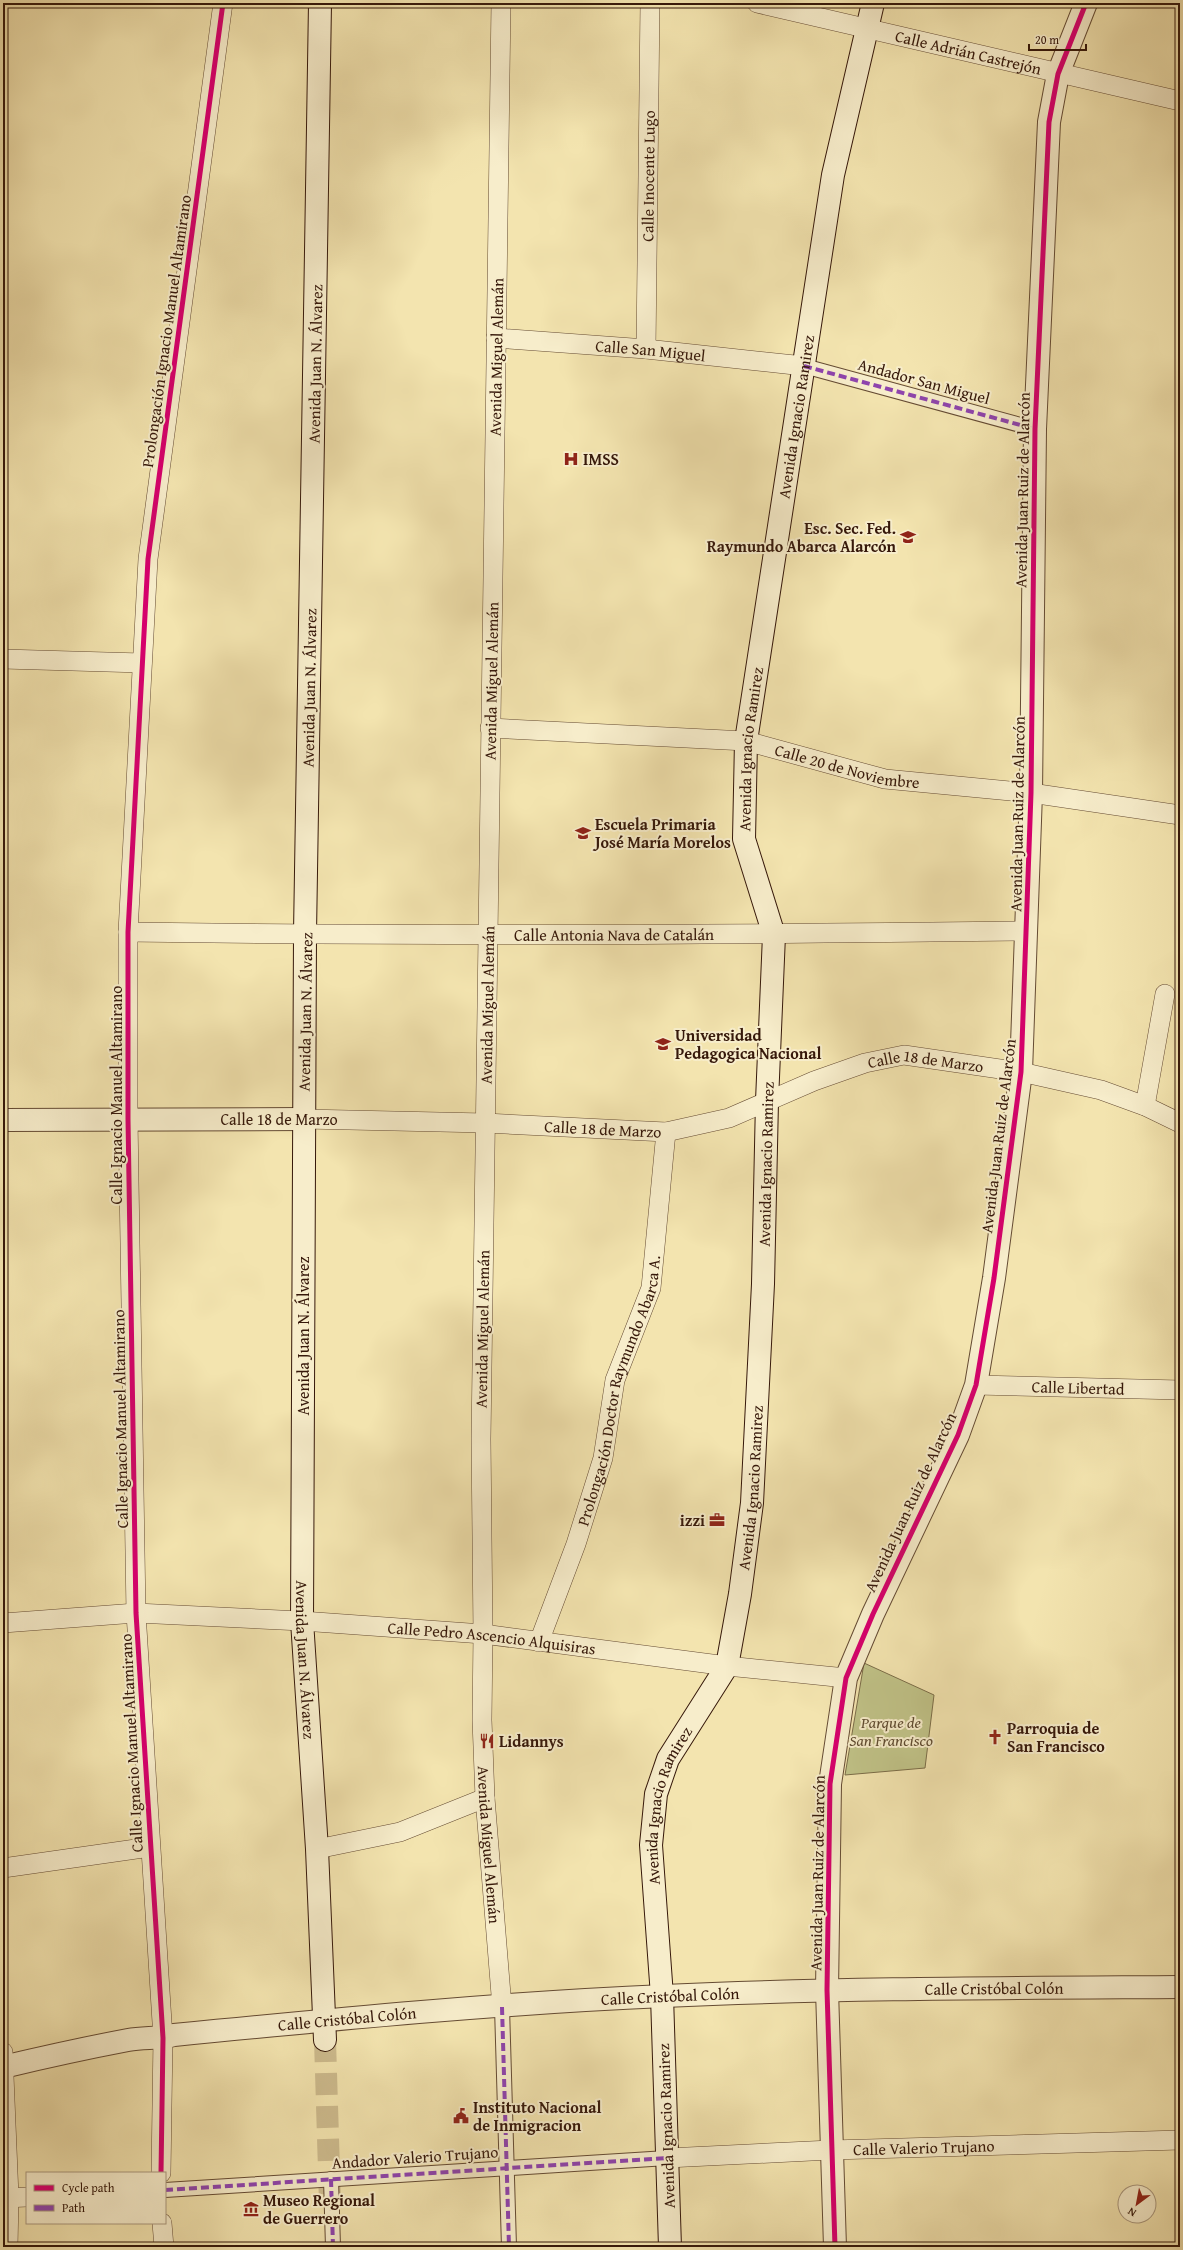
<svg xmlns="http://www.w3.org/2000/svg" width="1183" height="2250" font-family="'Gentium Book Plus',serif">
	<rect width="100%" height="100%" fill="#f3e4af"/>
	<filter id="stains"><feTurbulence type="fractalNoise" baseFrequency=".005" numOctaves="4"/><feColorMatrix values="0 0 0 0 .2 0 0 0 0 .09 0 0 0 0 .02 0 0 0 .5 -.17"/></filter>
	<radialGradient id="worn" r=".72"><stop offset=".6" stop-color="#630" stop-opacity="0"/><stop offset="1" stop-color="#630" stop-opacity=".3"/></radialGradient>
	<path fill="#c0c287" stroke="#7b6d48" d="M864,1663L934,1695L925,1768L845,1775Z"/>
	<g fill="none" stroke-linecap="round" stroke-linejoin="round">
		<path stroke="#cdbb8e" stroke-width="22" stroke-dasharray="22 11" stroke-linecap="butt" d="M325,2040L330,2203"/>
		<defs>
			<g id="pedestrian">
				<path d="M804,366L1035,429"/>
				<path d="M502,2007L509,2247"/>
				<path d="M331,2179L333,2247"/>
				<path d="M165,2190L667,2158"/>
			</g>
			<g id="minor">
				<path id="s1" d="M501,3L481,1439L483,1634L482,1720L485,1798L502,2007"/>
				<path id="s2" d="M757,3L1180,101"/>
				<path id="s3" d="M496,338L646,349L804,366"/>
				<path id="s4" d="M646,349L650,3"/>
				<path d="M3,659L142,663"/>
				<path id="s5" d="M490,728L746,741L885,779L1031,793L1180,815"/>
				<path id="s6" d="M128,932C428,936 728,935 1027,931"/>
				<path d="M1145,1106L1165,994"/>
				<path id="s7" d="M304,1119L485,1123L666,1132L729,1118L814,1081L865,1063L904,1055L1021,1072L1101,1090L1145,1106L1180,1123"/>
				<path id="s8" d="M976,1385L1180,1390"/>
				<path id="s9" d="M3,1623L136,1613L302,1621L483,1634L727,1666L846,1678"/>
				<path id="s10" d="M539,1642L576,1544L603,1458L615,1380L651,1288L666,1132"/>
				<path d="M317,1849L400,1832L485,1798"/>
				<path d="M3,1868L150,1847"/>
				<path d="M3,2052L9,2197L8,2247"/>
				<path id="s11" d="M667,2158L831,2150L1180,2140"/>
				<path d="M161,2173L163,2038L136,1613L128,1119V932L148,559L223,3"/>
				<path d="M3,2198L27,2197"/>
				<path d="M162,2223L164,2247"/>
			</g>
			<g id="tertiary">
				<path d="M3,1120L304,1119"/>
				<path id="s12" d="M3,2067C45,2057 86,2048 128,2040C144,2037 159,2039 174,2035C337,2019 500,2003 664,1996C835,1988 1008,1988 1180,1987"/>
				<path d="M835,2247L827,1990L830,1784L846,1678L873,1614L958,1435L976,1385L994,1278L1021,1072L1031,793L1035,429L1049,122L1058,74L1086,3"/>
			</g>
			<g id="secondary">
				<path id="s13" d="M320,3L305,934L302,1621L317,1849L325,2040"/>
				<path id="s14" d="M670,2247L662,1996L651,1845L656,1794L668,1759L727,1666L740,1594L752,1503L763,1284L767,1101L774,935L744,839L746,741L833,175L873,3"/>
			</g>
		</defs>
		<use href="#pedestrian" stroke="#654b33" stroke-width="16"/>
		<use href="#minor" stroke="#654b33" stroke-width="20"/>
		<use href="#tertiary" stroke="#654b33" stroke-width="24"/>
		<use href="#secondary" stroke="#36180a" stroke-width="24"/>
		<use href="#pedestrian" stroke="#f7edcb" stroke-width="14"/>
		<use href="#minor" stroke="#f7edcb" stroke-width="19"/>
		<use href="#tertiary" stroke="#f7edcb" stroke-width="22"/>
		<use href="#secondary" stroke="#f7edcb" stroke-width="22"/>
		<g stroke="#8e44ad" stroke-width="4" stroke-dasharray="8 4" stroke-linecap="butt">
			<path d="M804,366L1035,429"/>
			<path d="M502,2007L509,2247"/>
			<path d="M331,2179L333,2247"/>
			<path d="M165,2190L667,2158"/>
		</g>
		<defs>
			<g id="cycleway">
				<path d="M161,2173L163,2038L136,1613L128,1119V932L148,559L223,3"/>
				<path d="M835,2247L827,1990L830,1784L846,1678L873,1614L958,1435L976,1385L994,1278L1021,1072L1031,793L1035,429L1049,122L1058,74L1086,3"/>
			</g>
		</defs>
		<use href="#cycleway" stroke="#f7edcb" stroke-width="8"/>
		<use href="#cycleway" stroke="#d6006c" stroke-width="5"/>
	</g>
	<defs>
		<symbol id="hospital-bare" viewBox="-9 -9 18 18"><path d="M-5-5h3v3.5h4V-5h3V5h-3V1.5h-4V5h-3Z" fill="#8f2418" stroke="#f7edcb" stroke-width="2.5" paint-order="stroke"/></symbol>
		<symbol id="school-bare" viewBox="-9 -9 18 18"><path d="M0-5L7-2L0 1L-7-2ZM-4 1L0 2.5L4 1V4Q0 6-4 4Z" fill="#8f2418" stroke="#f7edcb" stroke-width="2.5" paint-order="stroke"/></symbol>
		<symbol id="university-bare" viewBox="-9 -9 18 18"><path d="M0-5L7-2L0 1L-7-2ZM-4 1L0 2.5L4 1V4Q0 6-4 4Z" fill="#8f2418" stroke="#f7edcb" stroke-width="2.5" paint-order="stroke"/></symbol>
		<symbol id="office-bare" viewBox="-9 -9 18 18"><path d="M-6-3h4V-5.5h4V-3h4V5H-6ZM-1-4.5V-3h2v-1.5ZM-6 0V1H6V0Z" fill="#8f2418" stroke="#f7edcb" stroke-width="2.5" paint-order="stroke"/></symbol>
		<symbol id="church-bare" viewBox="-9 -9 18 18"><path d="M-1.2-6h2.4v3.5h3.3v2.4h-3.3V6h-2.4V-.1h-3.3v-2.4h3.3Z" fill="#8f2418" stroke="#f7edcb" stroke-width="2.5" paint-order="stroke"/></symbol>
		<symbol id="restaurant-bare" viewBox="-9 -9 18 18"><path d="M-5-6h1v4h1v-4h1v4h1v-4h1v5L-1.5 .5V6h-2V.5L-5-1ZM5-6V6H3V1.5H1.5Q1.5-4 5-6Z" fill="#8f2418" stroke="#f7edcb" stroke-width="2.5" paint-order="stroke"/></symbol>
		<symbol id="civic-bare" viewBox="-9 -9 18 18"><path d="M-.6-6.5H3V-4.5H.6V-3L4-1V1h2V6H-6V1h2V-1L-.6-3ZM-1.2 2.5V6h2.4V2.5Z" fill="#8f2418" stroke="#f7edcb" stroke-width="2.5" paint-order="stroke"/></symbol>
		<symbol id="museum-bare" viewBox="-9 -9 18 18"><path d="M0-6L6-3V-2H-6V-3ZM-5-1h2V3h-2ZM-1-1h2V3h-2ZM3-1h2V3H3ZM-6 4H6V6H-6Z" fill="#8f2418" stroke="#f7edcb" stroke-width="2.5" paint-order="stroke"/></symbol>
	</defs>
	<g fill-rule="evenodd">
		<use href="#hospital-bare" x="560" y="448" width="22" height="22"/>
		<use href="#school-bare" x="897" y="526" width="22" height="22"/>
		<use href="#school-bare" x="572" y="822" width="22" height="22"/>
		<use href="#university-bare" x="652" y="1033" width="22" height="22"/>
		<use href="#office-bare" x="706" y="1509" width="22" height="22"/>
		<use href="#church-bare" x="984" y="1726" width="22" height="22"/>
		<use href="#restaurant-bare" x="476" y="1730" width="22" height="22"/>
		<use href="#civic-bare" x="450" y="2105" width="22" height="22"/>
		<use href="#museum-bare" x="240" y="2198" width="22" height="22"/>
	</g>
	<g text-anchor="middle" stroke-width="4" stroke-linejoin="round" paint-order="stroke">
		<g font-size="16" fill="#36180a" stroke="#f7edcb">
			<text dy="6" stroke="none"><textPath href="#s2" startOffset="217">Calle Adrián Castrejón</textPath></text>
			<text dy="6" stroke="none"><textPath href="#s4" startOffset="173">Calle Inocente Lugo</textPath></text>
			<text transform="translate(166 331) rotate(-82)" y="6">Prolongación Ignacio Manuel Altamirano</text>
			<text dy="6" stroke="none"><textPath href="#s3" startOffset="155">Calle San Miguel</textPath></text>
			<text transform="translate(496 357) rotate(-89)" y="6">Avenida Miguel Alemán</text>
			<text transform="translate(315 364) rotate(-89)" y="6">Avenida Juan N. Álvarez</text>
			<text transform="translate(924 381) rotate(15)" y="6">Andador San Miguel</text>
			<text dy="6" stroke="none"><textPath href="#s14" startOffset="1861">Avenida Ignacio Ramirez</textPath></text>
			<text transform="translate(1022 490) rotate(-89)" y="6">Avenida Juan Ruiz de Alarcón</text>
			<text transform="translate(491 681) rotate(-89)" y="6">Avenida Miguel Alemán</text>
			<text transform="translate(309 688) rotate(-89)" y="6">Avenida Juan N. Álvarez</text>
			<text dy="6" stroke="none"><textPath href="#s14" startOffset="1525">Avenida Ignacio Ramirez</textPath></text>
			<text dy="6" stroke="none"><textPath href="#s5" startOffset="361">Calle 20 de Noviembre</textPath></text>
			<text transform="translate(1017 814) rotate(-89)" y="6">Avenida Juan Ruiz de Alarcón</text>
			<text dy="6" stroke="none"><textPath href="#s6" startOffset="486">Calle Antonia Nava de Catalán</textPath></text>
			<text transform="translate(487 1005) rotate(-89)" y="6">Avenida Miguel Alemán</text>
			<text transform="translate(305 1012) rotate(-89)" y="6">Avenida Juan N. Álvarez</text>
			<text dy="6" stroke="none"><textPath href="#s7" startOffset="635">Calle 18 de Marzo</textPath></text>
			<text transform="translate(116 1095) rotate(-90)" y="6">Calle Ignacio Manuel Altamirano</text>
			<text x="279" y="1125">Calle 18 de Marzo</text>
			<text dy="6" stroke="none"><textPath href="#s7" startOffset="299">Calle 18 de Marzo</textPath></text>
			<text transform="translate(998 1136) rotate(-83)" y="6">Avenida Juan Ruiz de Alarcón</text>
			<text dy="6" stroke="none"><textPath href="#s14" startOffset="1105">Avenida Ignacio Ramirez</textPath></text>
			<text transform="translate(482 1329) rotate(-89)" y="6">Avenida Miguel Alemán</text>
			<text transform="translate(303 1336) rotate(-90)" y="6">Avenida Juan N. Álvarez</text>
			<text dy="6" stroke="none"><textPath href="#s8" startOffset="102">Calle Libertad</textPath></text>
			<text dy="6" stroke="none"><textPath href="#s10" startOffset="265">Prolongación Doctor Raymundo Abarca A.</textPath></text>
			<text transform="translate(120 1419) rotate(-91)" y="6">Calle Ignacio Manuel Altamirano</text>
			<text dy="6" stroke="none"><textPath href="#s14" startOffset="781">Avenida Ignacio Ramirez</textPath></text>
			<text transform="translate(910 1502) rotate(-65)" y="6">Avenida Juan Ruiz de Alarcón</text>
			<text dy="6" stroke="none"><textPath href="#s9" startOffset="490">Calle Pedro Ascencio Alquisiras</textPath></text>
			<text dy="6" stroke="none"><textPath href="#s13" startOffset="1657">Avenida Juan N. Álvarez</textPath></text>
			<text transform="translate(131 1743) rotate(-93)" y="6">Calle Ignacio Manuel Altamirano</text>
			<text dy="6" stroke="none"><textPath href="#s14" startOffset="445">Avenida Ignacio Ramirez</textPath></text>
			<text dy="6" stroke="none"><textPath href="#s1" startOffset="1842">Avenida Miguel Alemán</textPath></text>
			<text transform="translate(817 1873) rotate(-89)" y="6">Avenida Juan Ruiz de Alarcón</text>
			<text dy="6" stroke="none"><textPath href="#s12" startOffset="996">Calle Cristóbal Colón</textPath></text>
			<text dy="6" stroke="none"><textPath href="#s12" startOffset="672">Calle Cristóbal Colón</textPath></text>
			<text dy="6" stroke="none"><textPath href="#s12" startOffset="348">Calle Cristóbal Colón</textPath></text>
			<text transform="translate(666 2126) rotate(-92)" y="6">Avenida Ignacio Ramirez</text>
			<text dy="6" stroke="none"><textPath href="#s11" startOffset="257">Calle Valerio Trujano</textPath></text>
			<text transform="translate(415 2157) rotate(-4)" y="6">Andador Valerio Trujano</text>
		</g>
		<g font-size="16" font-weight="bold" fill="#36180a" stroke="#f7edcb" text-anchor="start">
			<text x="583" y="465">IMSS</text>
			<text x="896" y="534" text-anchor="end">Esc. Sec. Fed.<tspan x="896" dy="18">Raymundo Abarca Alarcón</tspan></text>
			<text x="595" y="830">Escuela Primaria<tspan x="595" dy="18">José María Morelos</tspan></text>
			<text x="675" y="1041">Universidad<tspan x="675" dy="18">Pedagogica Nacional</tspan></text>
			<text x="705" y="1526" text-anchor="end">izzi</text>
			<text x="1007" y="1734">Parroquia de<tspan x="1007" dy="18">San Francisco</tspan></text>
			<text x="499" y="1747">Lidannys</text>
			<text x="473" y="2113">Instituto Nacional<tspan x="473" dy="18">de Inmigracion</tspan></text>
			<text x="263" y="2206">Museo Regional<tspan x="263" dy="18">de Guerrero</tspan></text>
		</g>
		<g font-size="16" font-style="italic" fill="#5f4b30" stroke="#f7edcb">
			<text x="891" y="1728">Parque de<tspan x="891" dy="18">San Francisco</tspan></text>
		</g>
	</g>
	<rect width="1183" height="2250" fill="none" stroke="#f3e4af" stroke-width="16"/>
	<rect x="4" y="4" width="1175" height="2242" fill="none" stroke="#36180a" stroke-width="2"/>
	<rect x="8" y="8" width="1167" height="2234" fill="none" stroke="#36180a"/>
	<rect x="26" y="2172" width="140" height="52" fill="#f7edcb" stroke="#aa987e"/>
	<rect x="34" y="2185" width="20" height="6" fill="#d6006c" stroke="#aa987e"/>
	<text x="62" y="2192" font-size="12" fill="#36180a">Cycle path</text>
	<rect x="34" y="2205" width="20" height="6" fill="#8e44ad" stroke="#aa987e"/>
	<text x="62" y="2212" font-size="12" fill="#36180a">Path</text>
	<g transform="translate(1137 2204) rotate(212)"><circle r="19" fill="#f7edcb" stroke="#aa987e"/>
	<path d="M0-3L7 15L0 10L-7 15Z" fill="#8f2418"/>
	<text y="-6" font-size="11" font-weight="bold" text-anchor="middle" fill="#36180a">N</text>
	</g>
	<path d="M1029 44v6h57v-6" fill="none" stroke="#36180a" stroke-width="2"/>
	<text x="1035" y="44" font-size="12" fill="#36180a" stroke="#f7edcb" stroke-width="3" paint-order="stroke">20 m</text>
	<rect width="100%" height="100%" filter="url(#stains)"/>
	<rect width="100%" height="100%" fill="url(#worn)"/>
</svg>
